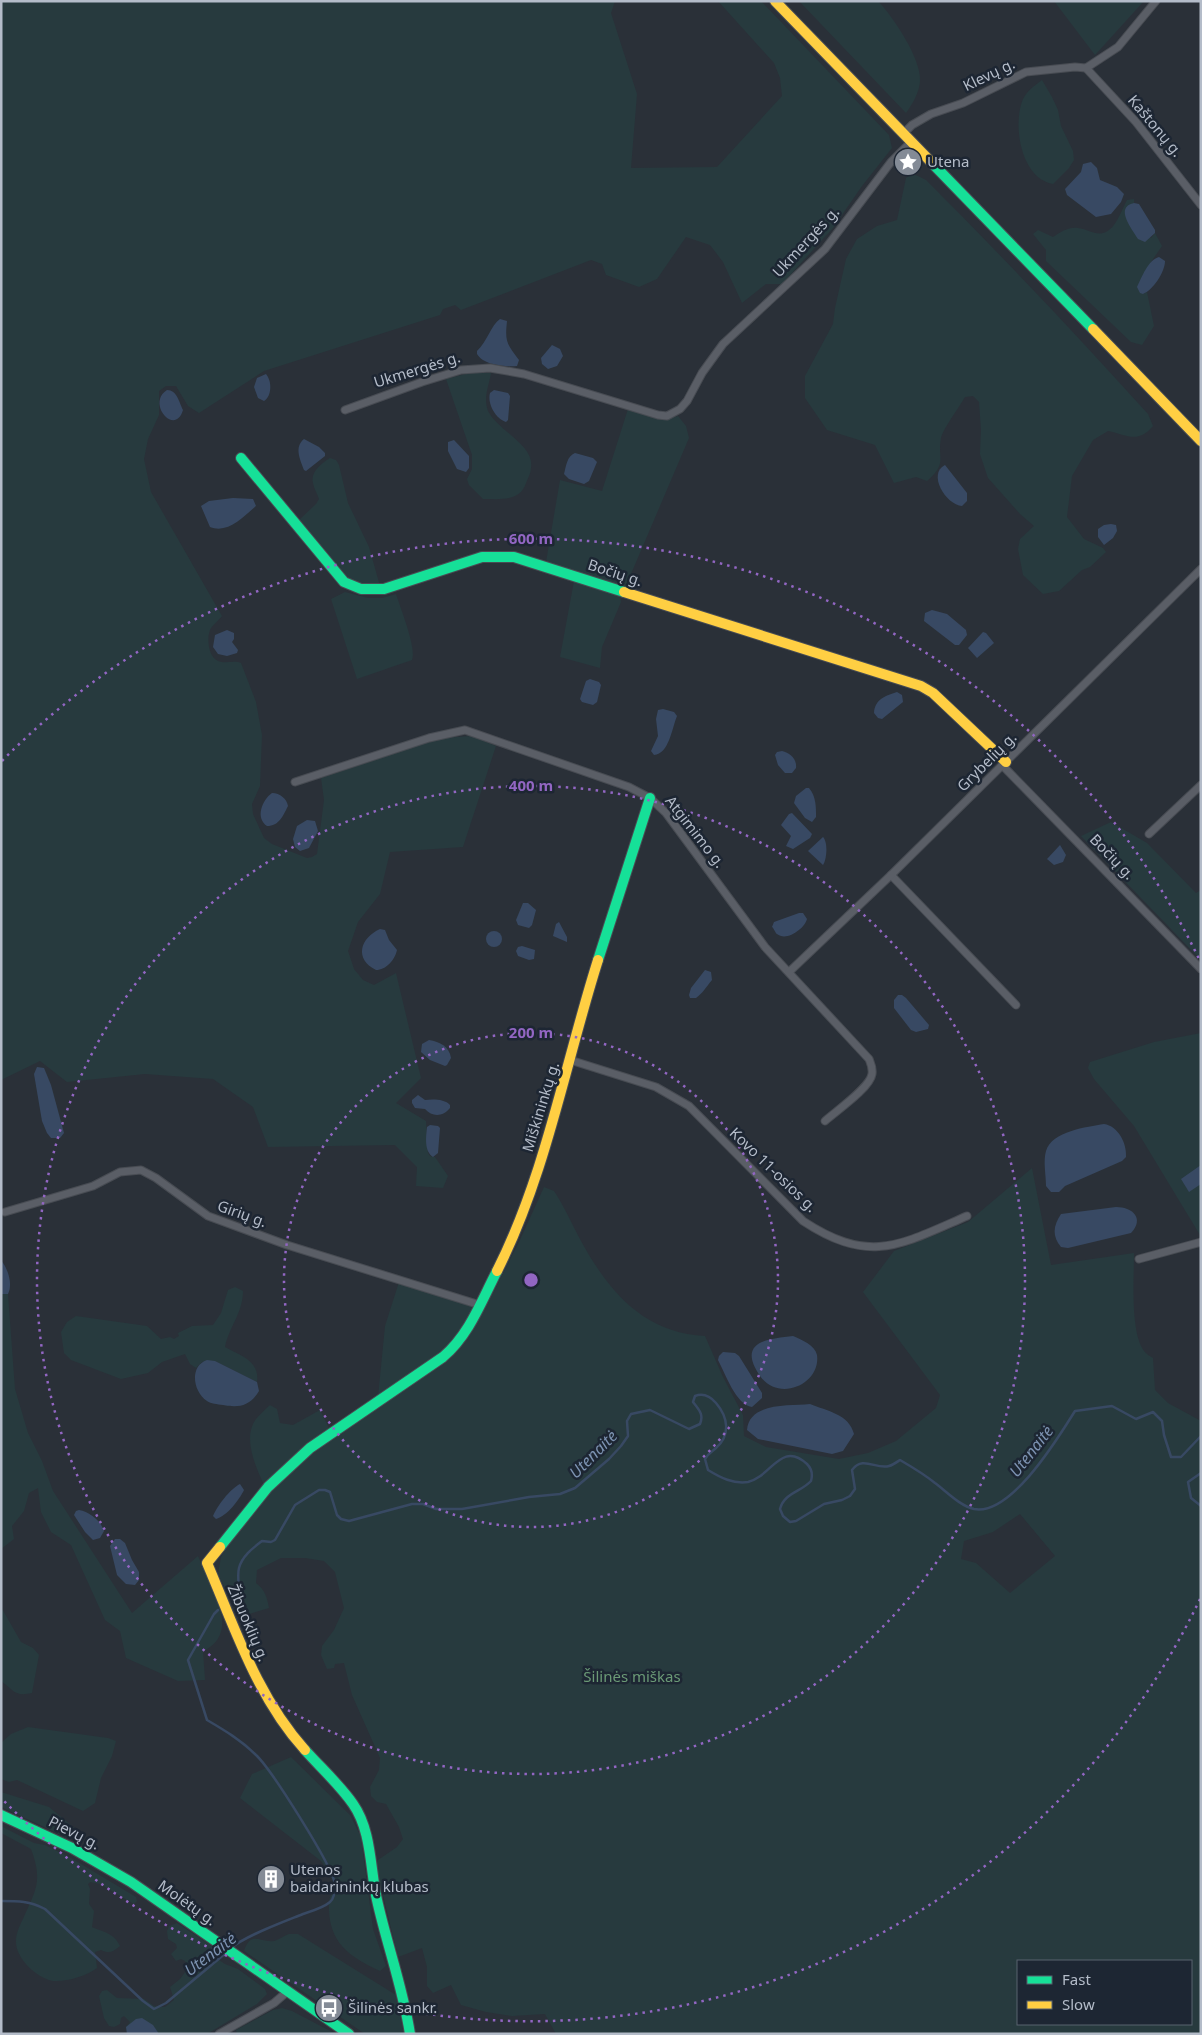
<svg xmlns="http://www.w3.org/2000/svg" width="1202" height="2035" font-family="'Noto Sans',sans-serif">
	<rect width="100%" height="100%" fill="#2a3038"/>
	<g fill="#273a3e" fill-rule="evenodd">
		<path d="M1,1H615L611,13L637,94L631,168L717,167L782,96L780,78L774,63L718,1H761L889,135L892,148L862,186L833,228L782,284H766L742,303L723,262L710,245L686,237L657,279L639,287L606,275L602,264L591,260L461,310L455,305L443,309L440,315L264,371L199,413L188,406L176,386H166L159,391V415L148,439L144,459L151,492L222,616C219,620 214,624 211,628C206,636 208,657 218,661C225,664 234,660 241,663L256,702L262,735L260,786L252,804L253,814L264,838L272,844L307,858L312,857L317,854L324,800L321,778L441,738L472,736L496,746L463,847L390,852L380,894L358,922L348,951L354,969L363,980L374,985L396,973L421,1078L396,1103L426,1121L428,1153L430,1156L435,1157L448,1176L443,1188L416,1186L417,1167L395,1145L268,1147L253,1107L213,1079L145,1074L67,1082L40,1061L1,1080Z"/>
		<path d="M799,1H878C893,17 921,58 920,81C919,93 913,103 906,113Z"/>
		<path d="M1054,1H1144L1095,55Z"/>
		<path d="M1042,80L1052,97L1058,110L1061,126L1073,151L1074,160L1069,168L1053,184C1021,179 1012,125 1023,99C1027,91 1034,86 1042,80Z"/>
		<path d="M912,174L918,176L926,180C1002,256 1076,334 1148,414L1153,426C1138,444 1127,435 1108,431L1093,440L1072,476L1067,517L1084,539L1103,548L1106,552L1090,567L1082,570L1059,591L1043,594L1023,575L1018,549L1020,539L1034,526L1020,514L988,478L980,454L981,430L979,402L973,396L965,397C960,406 943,429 941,438C937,459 948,463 927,481L916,477L894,483L875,445L827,430L805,398V376L833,324L835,308L846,259L857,239L877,226L897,220L906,178Z"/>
		<path d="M1134,199V203L1126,207L1151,238L1155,233L1162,246L1151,262L1143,294L1147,292L1154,326L1142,345L1131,342L1046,261V250L1033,234L1038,230L1053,237C1061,232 1068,227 1078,228C1092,230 1101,241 1114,225C1119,218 1123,208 1127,200Z"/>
		<path d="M474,372L491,373C489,386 483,397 488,411C498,431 535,445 531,468C531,473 528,478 526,483C520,502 500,499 483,499L469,485L467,479L472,469V455L446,379Z"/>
		<path d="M628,409C644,414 661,422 678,416L686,426L689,438L625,588L546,562L560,480L602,491Z"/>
		<path d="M330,458L336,460L339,465L348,503L369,547L380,586C369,586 358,585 348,579L298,521L316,504L319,499C317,493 314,489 313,483C310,472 322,463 330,458Z"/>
		<path d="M574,581L620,595L621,602L602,647L600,668L560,657Z"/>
		<path d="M345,592L368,598H382L396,594C400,607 417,649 412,660L357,679L331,599Z"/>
		<path d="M1111,822L1147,843L1196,893L1201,890V960L1081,836Z"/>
		<path d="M1201,1033V1235H1200L1134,1126L1094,1079L1088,1068L1090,1062L1154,1042Z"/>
		<path d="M1032,1168L1051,1265L1134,1253C1134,1277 1130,1332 1144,1351C1146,1354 1150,1356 1153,1358L1155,1390L1168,1403L1201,1421V2034H556L545,2014L512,2016L486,2012L461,2005L451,1985L433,1993L427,1986V1967L422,1948L398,1957L375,1862L397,1847L403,1839L399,1827L386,1804L377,1802L371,1796L370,1787L379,1770L380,1758L352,1695L344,1663L335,1664L334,1668L327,1669L321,1655L322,1646L334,1630L344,1608L335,1572L324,1561L305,1558H281L257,1570L256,1583C265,1590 267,1597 269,1608L239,1617L218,1574L221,1557L264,1485C256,1467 242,1438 256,1419C260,1414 265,1410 270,1405L277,1409L280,1423L293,1425L320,1410L334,1438L377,1407L385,1326L399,1282L484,1310L519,1242L544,1187L554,1191C564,1206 572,1224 581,1241C609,1292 644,1333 705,1336L723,1377L743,1415L744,1436L766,1447L839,1459L868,1453L896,1441L936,1408L940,1395L863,1292L894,1251L968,1222ZM1020,1514L1055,1556L1010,1593L976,1563L961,1559L964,1541L993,1532ZM1018,1961H1191V2024H1018Z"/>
		<path d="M235,1287L243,1291C243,1313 229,1327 225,1347C241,1356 260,1361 257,1382L215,1361L202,1362L196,1368L190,1364L185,1354L162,1362L148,1373L121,1379L71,1360L64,1353L61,1332L67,1322L76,1316L147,1326L161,1339L170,1337L174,1339L179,1336L178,1333L192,1326L213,1325L221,1313L228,1290Z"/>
		<path d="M1,1294H8L15,1389L28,1433L42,1461L53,1491L132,1613L198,1556C210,1584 243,1633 203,1651L205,1680L178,1681L126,1658L120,1631L105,1620L71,1545L51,1532L41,1512L38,1488L29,1493L24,1511L12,1526L14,1539L1,1549Z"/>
		<path d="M1,1607L21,1642L33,1648L39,1655L32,1693C14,1697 14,1690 1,1681Z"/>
		<path d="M28,1727L108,1738L116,1741L112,1756L101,1778L95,1803L83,1811L17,1780L9,1782L1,1779V1743L11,1734Z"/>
		<path d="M291,1757L350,1815L361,1837L373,1929L386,1966L380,1971C347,1956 327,1941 329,1901C330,1897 332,1893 333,1889C335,1879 327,1869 321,1861L240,1798L252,1774Z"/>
		<path d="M1,1792L49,1807L78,1831L75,1839L66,1837L1,1807Z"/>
		<path d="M1,1826L34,1843L45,1845L71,1858L136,1897L137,1901L134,1904L100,1884L90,1882L88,1884L90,1889L89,1904L94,1911L92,1927C103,1932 114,1933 120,1946C113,1952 109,1954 101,1950L95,1952L97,1968C86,1976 67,1982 53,1981C36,1978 15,1957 16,1941C16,1933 20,1925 23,1919C36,1890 43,1881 31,1849L1,1833Z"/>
		<path d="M177,1923L215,1948L216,1958L225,1964L238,1969L265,1989L267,1994L257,2004L207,2034H127L126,2027L130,2022L124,2016L121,2018L120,2024L114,2027L109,2026L104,2018L99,1996L102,1991L107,1990L117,1998L144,1999L154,2006L165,2007L174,2000L170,1987L180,1979L188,1968L185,1961L181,1959L176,1961L171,1954L177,1948L176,1944L168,1939L167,1931L169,1926Z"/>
		<path d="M289,1934H298L396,1995L404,2034H365L244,1951C251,1930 260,1943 274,1941C278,1940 284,1936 289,1934Z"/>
		<path d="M282,2008L292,2011L336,2034H237L236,2030L273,2010Z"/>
	</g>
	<g fill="#384963">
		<path d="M1091,162L1097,168L1100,180L1117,187L1124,194L1121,202L1111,214L1096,217L1067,195L1065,189L1081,172L1083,164Z"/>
		<path d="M1134,203L1139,204L1155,230V233L1145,242L1138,239C1132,229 1114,207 1134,203Z"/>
		<path d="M1159,257L1165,261C1165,272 1153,290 1143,294L1140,293L1137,287C1142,277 1148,260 1159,257Z"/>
		<path d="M500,319L507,321C505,341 506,343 519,360L517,366C506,367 483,365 477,354V351C487,342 491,325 500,319Z"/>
		<path d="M552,345L560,349L563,356L557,366L548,369L542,364L541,358Z"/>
		<path d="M266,374C272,381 272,396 264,401L258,398L254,387L257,378Z"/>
		<path d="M167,390C177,390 179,402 183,410C175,437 146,403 167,390Z"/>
		<path d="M494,390L508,393L510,396L508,420L506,422C496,419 487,404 490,393Z"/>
		<path d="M304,439L319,447L325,453V456L306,471L304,470C300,459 294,447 304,439Z"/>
		<path d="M454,440L469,456V468L466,472L457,469L448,451V442Z"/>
		<path d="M575,453L593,458L597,462L589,481L584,484L569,479L564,474C566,466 567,456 575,453Z"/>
		<path d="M945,465L967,493V501L962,506C946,505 927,474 945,465Z"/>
		<path d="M233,498L253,499L256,506C243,517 228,534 210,527L201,506L209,501Z"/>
		<path d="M1111,524L1116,525L1117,531L1113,538L1104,545L1098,537V529L1104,525Z"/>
		<path d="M932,610L947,614L966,630L967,635L959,645H955L924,621L925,613Z"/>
		<path d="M227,630L234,633V639L232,642L238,650L237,653L227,656L218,654L213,647L215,635Z"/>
		<path d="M983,632L986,633L994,643L977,658L968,648Z"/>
		<path d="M590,679L599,682L601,685L597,702L593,705L582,702L580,699L586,681Z"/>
		<path d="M897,692L902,695L903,702L882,719L878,718L874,713C875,699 885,696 897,692Z"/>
		<path d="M663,709L674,712L677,716C672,728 669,754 654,755L651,751L658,736L656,719L658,710Z"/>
		<path d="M782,751C790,753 797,759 796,768L792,773H785L778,765L775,755L777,752Z"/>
		<path d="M806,788H809C816,796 816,807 816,817L812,822L805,818L794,803L796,796Z"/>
		<path d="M272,793C280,793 287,799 288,806C283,816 279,826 267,826C255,818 262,800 272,793Z"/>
		<path d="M792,813L812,834L810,838L793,849L786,846L791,836L781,825L789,814Z"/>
		<path d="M307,820L315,821L318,831L309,848L300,851L295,847L293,839L297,826Z"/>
		<path d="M823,837C828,842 827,859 823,865L808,851Z"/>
		<path d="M1060,845L1066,855L1063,862L1054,865L1047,859Z"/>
		<path d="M523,903H528L536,910L532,925L529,928L518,925L516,920Z"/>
		<path d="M799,913H803L807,919C805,928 787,942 777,934C776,934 773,927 772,927L774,922Z"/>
		<path d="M559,922L567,937V942L553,936L556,924Z"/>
		<path d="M380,929L385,930L389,940L397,950C395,960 386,970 376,970C354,959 360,938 380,929Z"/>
		<circle cx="494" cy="939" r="8"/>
		<path d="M522,946L535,950L534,959L529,960L518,956L516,951L518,947Z"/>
		<path d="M705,970L711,972L712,980C707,986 702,994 696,998H690L689,995L691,988Z"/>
		<path d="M898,995H902L906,998L929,1025L928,1029L916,1032L911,1030L894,1008V1000Z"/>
		<path d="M429,1040C440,1042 449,1046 451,1058L447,1065L445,1066L430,1060L421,1052L422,1044Z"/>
		<path d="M37,1067L44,1068L51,1085L64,1133L60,1138H51L47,1133L42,1121L34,1074Z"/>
		<path d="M418,1095L425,1100C433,1099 445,1099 450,1105V1108C443,1117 432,1117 425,1109L415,1108L412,1103V1100Z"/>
		<path d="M1104,1124C1118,1126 1127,1143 1126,1157L1122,1161L1065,1186L1059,1192H1051L1046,1186C1046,1175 1043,1161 1046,1151C1052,1131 1087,1127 1104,1124Z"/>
		<path d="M430,1125L438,1126L440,1128L438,1153L433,1157C424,1151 426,1137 427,1127Z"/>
		<path d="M1201,1165V1184L1189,1192L1181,1179Z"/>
		<path d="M1116,1207C1132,1207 1145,1218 1131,1233L1068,1248L1061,1247C1052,1236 1053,1226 1061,1214Z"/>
		<path d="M1,1260C8,1269 13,1284 8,1294H1Z"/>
		<path d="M793,1336C802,1340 815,1345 817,1355C821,1384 779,1403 760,1376C737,1342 766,1339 793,1336Z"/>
		<path d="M723,1352L735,1353L739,1356L762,1393V1398L752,1407C736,1405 725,1373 718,1360L719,1356Z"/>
		<path d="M207,1360L215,1361L257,1382L259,1391C250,1406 239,1408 223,1405C217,1404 211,1404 207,1401C193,1392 189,1366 207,1360Z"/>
		<path d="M810,1404C827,1411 849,1414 854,1434L843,1451L832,1454L758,1439L747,1430C749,1402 790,1406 810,1404Z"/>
		<path d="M240,1484L244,1490C239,1500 227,1516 216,1519L213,1516C217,1506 230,1489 240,1484Z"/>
		<path d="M79,1510C90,1512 101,1521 104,1531L100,1538L93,1540L85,1532L74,1515L76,1511Z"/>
		<path d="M115,1539H120L125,1543L132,1560L139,1572V1580L135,1585L126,1584L117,1575L110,1546Z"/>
		<path d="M142,2018L153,2025L159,2034H127L126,2027L136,2019Z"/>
	</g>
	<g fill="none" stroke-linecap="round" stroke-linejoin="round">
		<g stroke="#384963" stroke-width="2.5">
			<path d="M1201,1473L1188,1482L1191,1498L1201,1506"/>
			<path d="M234,1603C243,1592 236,1580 239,1568C242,1556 253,1548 262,1541L271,1542L275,1540L295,1505L319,1490H325L330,1492L337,1515L341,1519L349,1521L412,1504H423L436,1509H462L529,1497L560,1494L575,1488L609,1459L621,1446L628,1436L627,1421L631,1414L650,1410L689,1429L700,1424C704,1414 699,1410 693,1402L695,1396C703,1393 710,1396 716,1403C728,1417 731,1435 716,1448C712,1452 708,1453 705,1459L708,1470C721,1478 733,1484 748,1482C771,1477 781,1440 807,1464C812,1469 813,1474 811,1481C801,1492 784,1493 780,1509L783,1516L790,1522L796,1521L824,1504L842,1500L850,1496L855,1489L852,1470C863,1455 876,1470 889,1466C893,1465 897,1462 900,1460C912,1467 924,1474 935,1483C946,1491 960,1506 974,1509C1011,1516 1058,1438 1075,1411L1112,1406L1136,1419L1153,1412L1162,1421L1164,1435L1171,1457H1181L1201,1436"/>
			<path d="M218,1610L214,1614L188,1660L207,1720C224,1730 241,1740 256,1755C271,1769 332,1865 335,1884C335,1889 335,1898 330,1902C323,1908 312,1911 303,1914C283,1922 247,1935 231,1948"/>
			<path d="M1,1901C18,1901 30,1901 45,1909L143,2001L154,2009L166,2003L227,1952"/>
		</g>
		<defs>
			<g id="street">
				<path d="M1086,68L1136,122L1201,205"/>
				<path d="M903,134L912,125L931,114L963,103L1026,72L1075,67L1086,68L1118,47L1156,1"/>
				<path d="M345,410L422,382L461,370L490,368L524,374L658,415L667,416L680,409L687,401L702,373L723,344L825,249L891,162L911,142"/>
				<path d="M1003,766L1201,969"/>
				<path d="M295,782L429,738L465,730L629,787L650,798L666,813L765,947L869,1059C871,1064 873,1068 872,1074C870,1088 836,1111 825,1121"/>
				<path d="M1149,834L1201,785"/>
				<path d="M891,875L1016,1005"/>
				<path d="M789,972L891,875L1201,569"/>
				<path d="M570,1060L656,1087L689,1106L803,1221C870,1265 900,1245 967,1216"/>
				<path d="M5,1212L93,1186L120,1172L141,1170L156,1178L208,1216L287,1245L480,1305"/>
				<path d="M1139,1259L1201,1242"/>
				<path d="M219,2034L274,2003L288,1991"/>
			</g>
			<g id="fast">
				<path d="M931,162L1093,329"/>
				<path d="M241,458L344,582L361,589H384L482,557H514L624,592"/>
				<path d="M598,960L650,798"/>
				<path d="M220,1547L268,1487L310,1448L443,1357C469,1335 481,1302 497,1271"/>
				<path d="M305,1750C321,1768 340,1785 353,1804C372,1831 370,1870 377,1900C387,1945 403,1988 410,2034"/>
				<path d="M1,1815L72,1848L131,1882L349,2034"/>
			</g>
			<g id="slow">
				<path d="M775,1L931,162"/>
				<path d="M1093,329L1201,441"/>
				<path d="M624,592L921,686L933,693L1006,762"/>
				<path d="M497,1271C546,1174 565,1064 598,960"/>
				<path d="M220,1547L207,1563C235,1628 257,1697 305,1750"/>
			</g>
		</defs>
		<use href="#street" stroke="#484c53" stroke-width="9"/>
		<use href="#fast" stroke="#484c53" stroke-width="12"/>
		<use href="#slow" stroke="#484c53" stroke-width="12"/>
		<use href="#street" stroke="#5a5e66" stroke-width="7"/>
		<use href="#fast" stroke="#16e098" stroke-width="10"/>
		<use href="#slow" stroke="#ffcf43" stroke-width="10"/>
	</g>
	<g fill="none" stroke="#9266c3" stroke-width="2.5" stroke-dasharray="2.5 5">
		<circle cx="531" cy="1280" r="247"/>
		<circle cx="531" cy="1280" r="494"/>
		<path d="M1200 1599A741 741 0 0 1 2 1799M2 761A741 741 0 0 1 1200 961"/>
	</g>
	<defs>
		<symbol id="sight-disc" viewBox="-11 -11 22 22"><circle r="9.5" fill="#848b96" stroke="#1d2633"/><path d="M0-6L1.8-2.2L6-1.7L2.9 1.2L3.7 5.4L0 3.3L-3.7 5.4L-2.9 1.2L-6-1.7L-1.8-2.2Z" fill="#fff"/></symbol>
		<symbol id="building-disc" viewBox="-11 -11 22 22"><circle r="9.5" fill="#848b96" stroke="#1d2633"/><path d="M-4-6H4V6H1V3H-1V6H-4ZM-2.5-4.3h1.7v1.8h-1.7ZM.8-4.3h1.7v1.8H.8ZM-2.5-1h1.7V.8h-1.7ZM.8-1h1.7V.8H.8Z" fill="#fff"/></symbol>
		<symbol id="bus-disc" viewBox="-11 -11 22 22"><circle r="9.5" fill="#848b96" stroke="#1d2633"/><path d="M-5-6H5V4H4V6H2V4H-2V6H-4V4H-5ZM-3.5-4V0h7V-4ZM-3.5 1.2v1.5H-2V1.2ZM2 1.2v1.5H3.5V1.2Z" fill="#fff"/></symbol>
	</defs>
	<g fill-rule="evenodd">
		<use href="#sight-disc" x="892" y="146" width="32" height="32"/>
		<use href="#building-disc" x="255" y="1863" width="32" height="32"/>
		<use href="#bus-disc" x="313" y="1992" width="32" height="32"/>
	</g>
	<g text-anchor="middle" stroke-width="5" stroke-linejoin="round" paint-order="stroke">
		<g font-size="15" fill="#b4bcc9" stroke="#1d2633">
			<text transform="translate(989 75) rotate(-26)" y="5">Klevų g.</text>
			<text transform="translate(1155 126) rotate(50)" y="5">Kaštonų g.</text>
			<text transform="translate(806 242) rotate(-47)" y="5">Ukmergės g.</text>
			<text transform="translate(417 370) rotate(-17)" y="5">Ukmergės g.</text>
			<text transform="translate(615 573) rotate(18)" y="5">Bočių g.</text>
			<text transform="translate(987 762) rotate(-45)" y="5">Grybelių g.</text>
			<text transform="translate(695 832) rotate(52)" y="5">Atgimimo g.</text>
			<text transform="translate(1112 857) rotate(46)" y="5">Bočių g.</text>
			<text transform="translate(541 1107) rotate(-73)" y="5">Miškininkų g.</text>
			<text transform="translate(773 1170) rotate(44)" y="5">Kovo 11-osios g.</text>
			<text transform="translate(242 1214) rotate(20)" y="5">Girių g.</text>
			<text transform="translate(248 1623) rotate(67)" y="5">Žibuoklių g.</text>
			<text transform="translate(74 1833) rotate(27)" y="5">Pievų g.</text>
			<text transform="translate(187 1903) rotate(35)" y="5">Molėtų g.</text>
		</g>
		<g font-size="15" fill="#b4bcc9" stroke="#1d2633" text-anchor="start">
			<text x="927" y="167">Utena</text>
			<text x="290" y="1875">Utenos<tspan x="290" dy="17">baidarininkų klubas</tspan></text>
			<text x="348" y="2013">Šilinės sankr.</text>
		</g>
		<g font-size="15" fill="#6b9a76" stroke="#1d2633">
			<text x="632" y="1682">Šilinės miškas</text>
		</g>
		<g font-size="16" font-style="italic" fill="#7c92b1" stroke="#1d2633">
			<text transform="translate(1031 1451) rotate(-52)" y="6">Utenaitė</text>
			<text transform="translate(593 1454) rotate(-45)" y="6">Utenaitė</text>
			<text transform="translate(210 1954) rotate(-37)" y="6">Utenaitė</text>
		</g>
	</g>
	<circle cx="531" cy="1280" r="8" fill="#9266c3" stroke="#1d2633" stroke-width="2.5"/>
	<g font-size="15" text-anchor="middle" font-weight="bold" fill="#9266c3" stroke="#1d2633" stroke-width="5" stroke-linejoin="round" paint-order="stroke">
		<text x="531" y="544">600 m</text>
		<text x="531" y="791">400 m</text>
		<text x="531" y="1038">200 m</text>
	</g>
	<rect width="1202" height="2035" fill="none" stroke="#b4bcc9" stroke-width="5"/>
	<rect x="1017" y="1960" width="175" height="65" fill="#1d2633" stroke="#59626f"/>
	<rect x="1027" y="1976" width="25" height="8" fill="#16e098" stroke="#59626f"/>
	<text x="1062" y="1985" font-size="15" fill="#b4bcc9">Fast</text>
	<rect x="1027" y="2001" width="25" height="8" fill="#ffcf43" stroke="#59626f"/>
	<text x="1062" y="2010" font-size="15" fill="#b4bcc9">Slow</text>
</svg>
